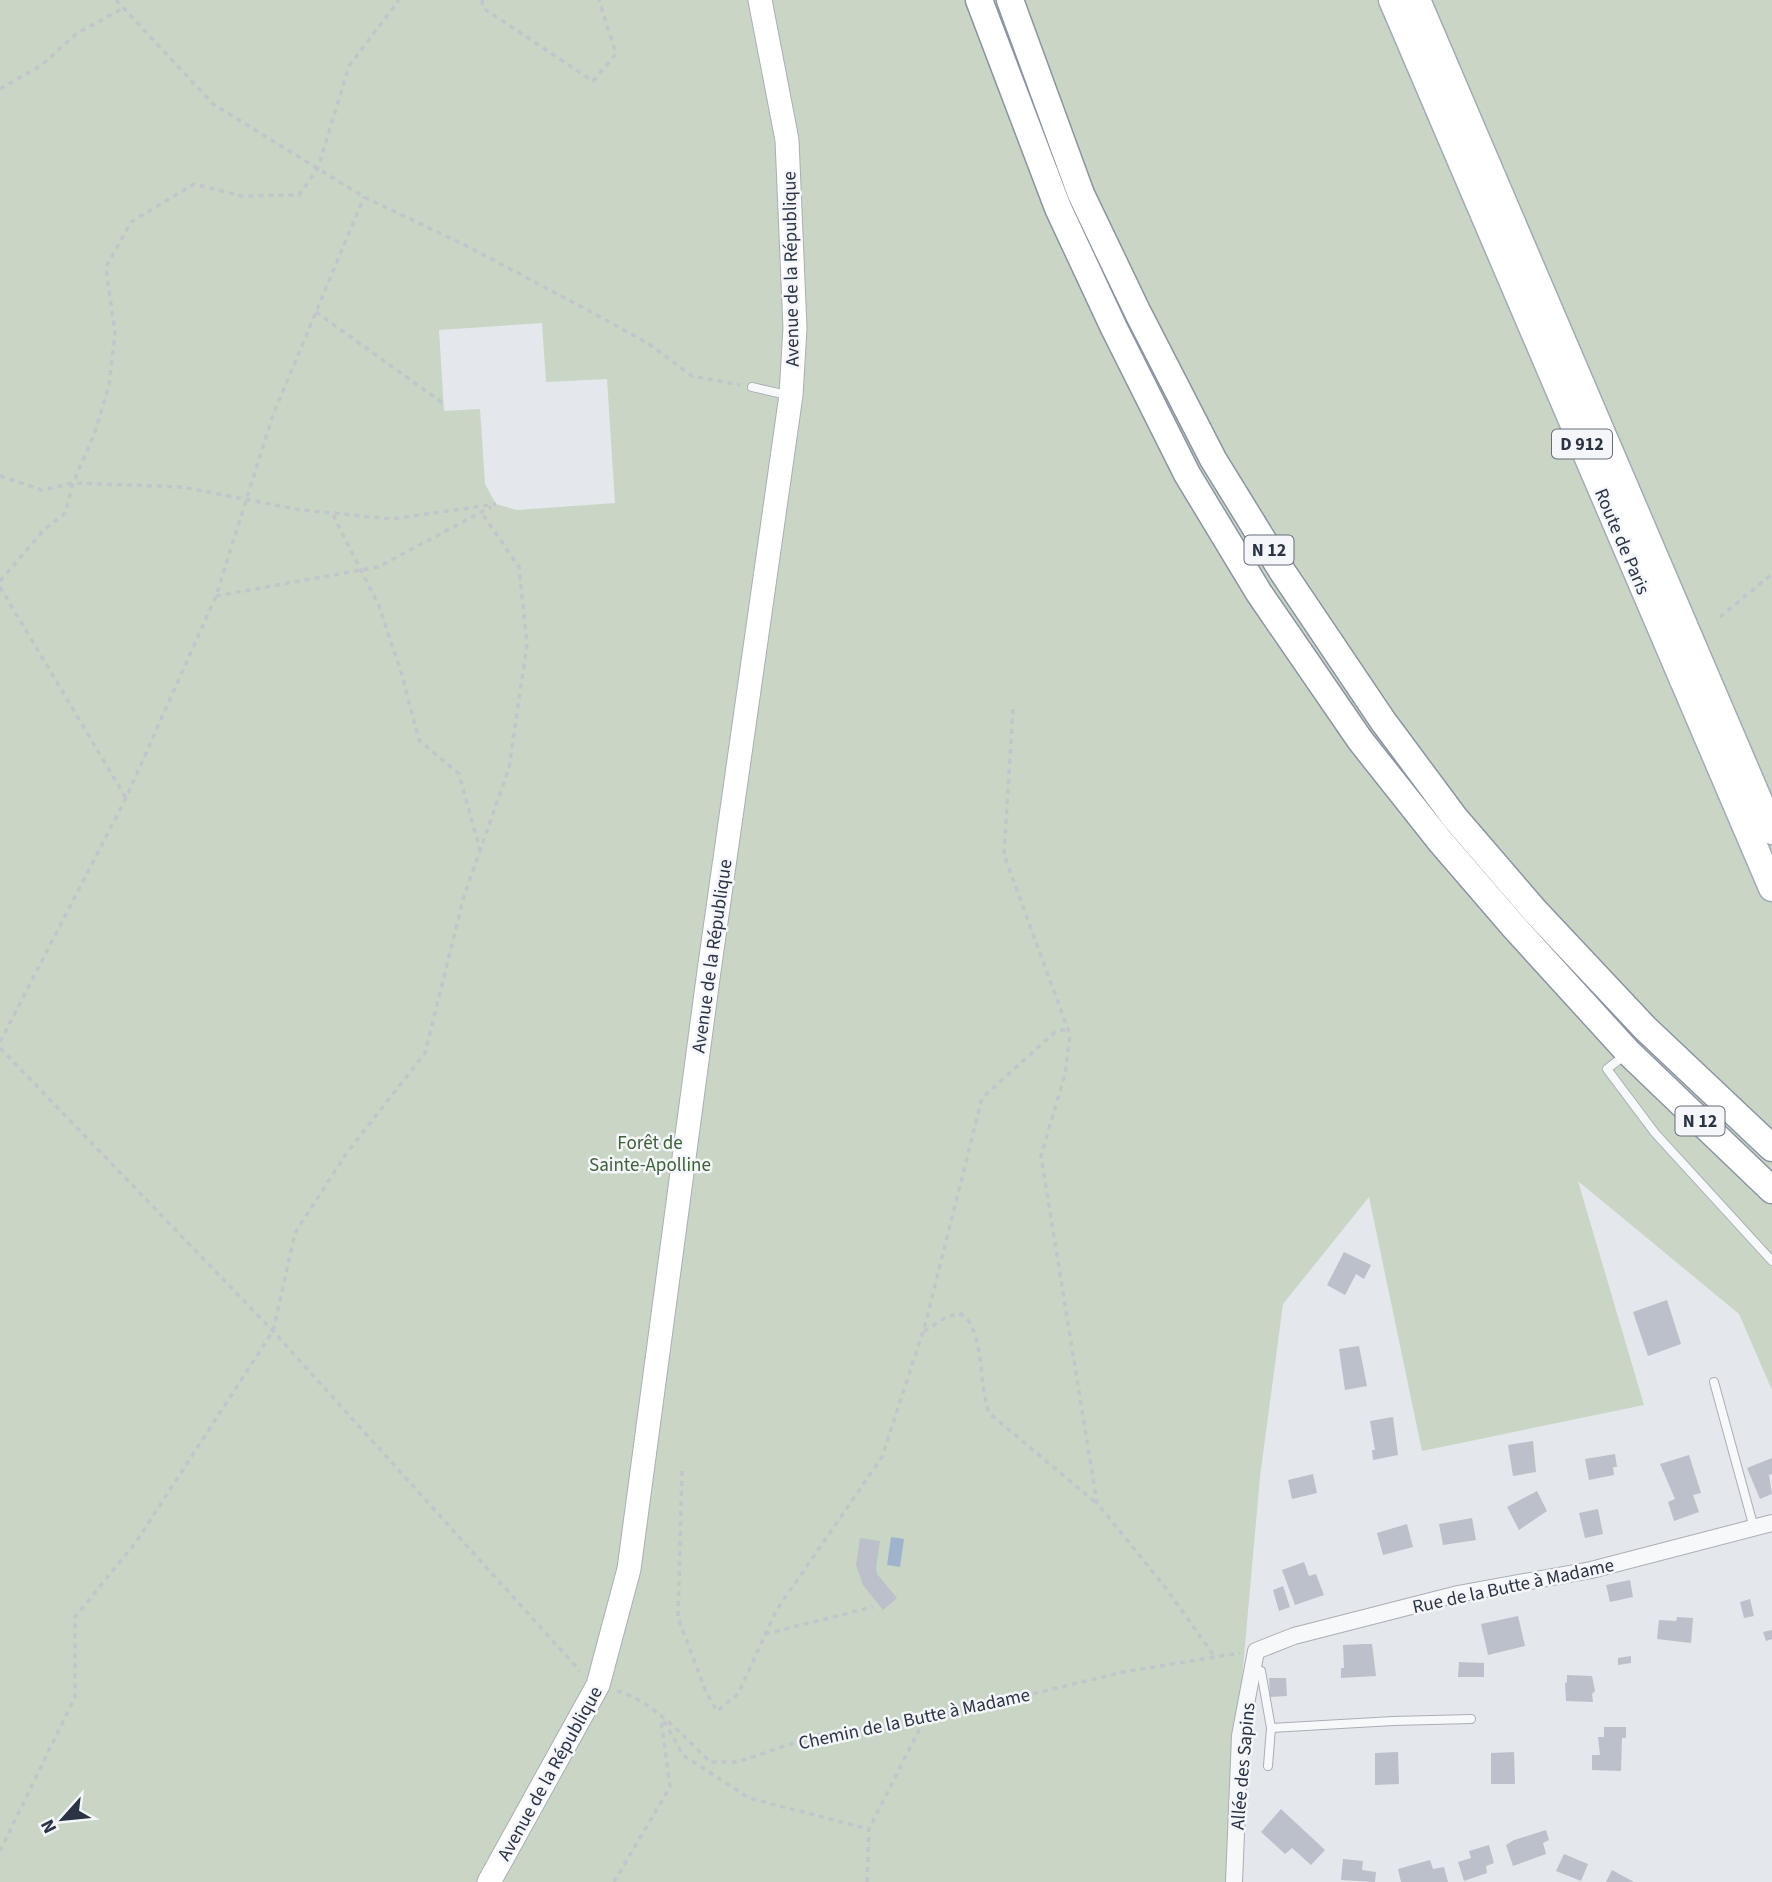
<svg xmlns="http://www.w3.org/2000/svg" width="1772" height="1882" font-family="'Source Sans 3',sans-serif">
	<rect width="100%" height="100%" fill="#e4e7ec"/>
	<path fill="#c9d6c5" fill-rule="evenodd" d="M0,0H1772V1390L1739,1314L1578,1181L1644,1405L1422,1451L1369,1197L1283,1304L1260,1477L1227,1847L1233,1882H0ZM542,323L546,382L607,379L615,503L517,510L496,504L485,484L480,409L444,411L439,330Z"/>
	<path fill="#9fb4cc" d="M891,1537L904,1539L900,1567L887,1565Z"/>
	<g fill="#bbc0ca">
		<path d="M1344,1252L1371,1265L1364,1279L1356,1274L1345,1295L1327,1285Z"/>
		<path d="M1667,1300L1681,1344L1648,1356L1633,1312Z"/>
		<path d="M1359,1346L1367,1386L1345,1390L1339,1349Z"/>
		<path d="M1393,1417L1398,1455L1373,1460L1372,1450H1375L1370,1421Z"/>
		<path d="M1533,1441L1536,1472L1513,1476L1508,1445Z"/>
		<path d="M1615,1454L1617,1467H1613L1614,1475L1589,1480L1585,1459Z"/>
		<path d="M1689,1455L1701,1493L1693,1495L1699,1512L1674,1521L1668,1502L1675,1499L1660,1464Z"/>
		<path d="M1772,1458V1474L1769,1475L1772,1494L1760,1499L1747,1468Z"/>
		<path d="M1313,1474L1317,1493L1292,1499L1288,1480Z"/>
		<path d="M1537,1491L1547,1511L1519,1530L1507,1507Z"/>
		<path d="M1598,1509L1603,1534L1585,1538L1579,1513Z"/>
		<path d="M1472,1518L1476,1540L1443,1545L1439,1524Z"/>
		<path d="M1407,1524L1413,1547L1383,1555L1377,1533Z"/>
		<path d="M860,1538L880,1541L876,1568L877,1574L897,1598L883,1610L863,1585L856,1565Z"/>
		<path d="M1304,1562L1309,1576L1316,1574L1324,1595L1295,1605L1282,1570Z"/>
		<path d="M1630,1580L1633,1597L1610,1602L1606,1585Z"/>
		<path d="M1283,1586L1290,1607L1279,1611L1273,1590Z"/>
		<path d="M1750,1599L1754,1616L1744,1618L1740,1602Z"/>
		<path d="M1518,1616L1525,1646L1488,1655L1481,1624Z"/>
		<path d="M1677,1617L1693,1618L1691,1643L1657,1639L1659,1620L1676,1621Z"/>
		<path d="M1772,1630V1639L1766,1641L1763,1632Z"/>
		<path d="M1364,1644H1372L1376,1676L1341,1678V1668H1344L1343,1645Z"/>
		<path d="M1631,1656V1663L1618,1665V1658Z"/>
		<path d="M1459,1662L1484,1663V1677H1458Z"/>
		<path d="M1567,1675L1592,1676L1595,1691L1592,1694L1593,1702L1566,1701L1565,1683L1567,1682Z"/>
		<path d="M1269,1678H1286L1287,1696L1270,1697Z"/>
		<path d="M1604,1727H1626V1738H1622L1621,1771L1592,1770V1755H1600L1598,1737H1604Z"/>
		<path d="M1398,1752L1399,1784L1375,1785V1753Z"/>
		<path d="M1514,1752L1515,1784H1491V1753Z"/>
		<path d="M1281,1809L1325,1850L1311,1865L1292,1848L1285,1854L1261,1832Z"/>
		<path d="M1546,1830L1549,1840L1543,1843L1546,1854L1513,1866L1506,1845L1514,1840Z"/>
		<path d="M1489,1845L1494,1863L1486,1866L1487,1873L1464,1881L1458,1862L1471,1858L1469,1851Z"/>
		<path d="M1564,1854L1588,1864L1581,1881L1556,1871Z"/>
		<path d="M1343,1859L1363,1861L1362,1870L1376,1872L1375,1882L1341,1880Z"/>
		<path d="M1430,1860L1433,1869L1444,1867L1448,1882H1401L1398,1869Z"/>
		<path d="M1612,1870L1634,1882H1606Z"/>
	</g>
	<g fill="none" stroke-linecap="round" stroke-linejoin="round">
		<defs>
			<g id="service">
				<path d="M752,387L787,395"/>
				<path d="M1625,1055L1607,1069L1655,1133L1772,1261"/>
				<path d="M1714,1382L1754,1528"/>
				<path d="M1252,1669L1261,1671L1271,1728L1268,1766"/>
				<path d="M1271,1728L1393,1721L1471,1719"/>
			</g>
			<path id="minor" d="M1234,1882L1240,1736L1256,1651L1294,1636L1458,1594L1591,1570L1772,1523"/>
			<path id="secondary" d="M489,1882L598,1685L629,1569L709,971L791,395L795,328L787,140L760,0"/>
			<g id="primary">
				<path d="M1392,0L1772,888"/>
				<path d="M1417,0L1772,831"/>
			</g>
			<g id="trunk">
				<path d="M979,0L1058,208L1114,328L1187,474L1259,593L1360,740L1440,841L1515,928L1628,1052L1772,1190"/>
				<path d="M1010,0L1081,194L1138,313L1213,459L1282,571L1383,721L1455,818L1535,911L1645,1028L1772,1148"/>
			</g>
		</defs>
		<use href="#service" stroke="#a9aeb7" stroke-width="10"/>
		<use href="#minor" stroke="#a9aeb7" stroke-width="18"/>
		<use href="#secondary" stroke="#a9aeb7" stroke-width="25"/>
		<use href="#primary" stroke="#a3abb8" stroke-width="29"/>
		<use href="#trunk" stroke="#8b94a3" stroke-width="29"/>
		<g stroke="#c2c5cb" stroke-width="3.5" stroke-dasharray="5 5" stroke-linecap="butt">
			<path d="M116,0L213,104L364,197L467,246L593,313L649,344L692,376L740,385"/>
			<path d="M482,0L483,8L593,81L616,54L599,0"/>
			<path d="M0,89L42,65L76,34L123,8"/>
			<path d="M316,312L444,404"/>
			<path d="M0,476L42,490L73,483L182,487L301,510L392,519L496,504"/>
			<path d="M333,515L379,606L402,675L419,740L459,774L480,850"/>
			<path d="M0,581L43,531L65,513L73,483L94,435L109,386L115,334L106,267L131,222L194,184L242,196L299,195L318,168L349,66L399,0"/>
			<path d="M0,587L126,798"/>
			<path d="M216,596L378,567L491,507"/>
			<path d="M1720,617L1772,574"/>
			<path d="M1013,709L1004,855L1070,1035L1065,1074L1041,1156L1097,1503L1165,1587L1215,1657"/>
			<path d="M0,1042L126,798L216,596L273,415L364,197"/>
			<path d="M0,1048L273,1331L580,1671"/>
			<path d="M924,1331L945,1318L959,1313C963,1316 969,1320 971,1325C983,1349 980,1386 989,1413L1095,1502"/>
			<path d="M682,1471L678,1618L706,1692L717,1711L738,1694L776,1611L882,1457L925,1325L982,1098L1055,1032L1068,1029"/>
			<path d="M765,1634L873,1607"/>
			<path d="M617,1691C650,1699 686,1738 710,1762H737L821,1734L924,1720L1123,1672L1240,1653"/>
			<path d="M664,1721L683,1755L749,1798L869,1829"/>
			<path d="M0,1851L75,1697V1617L136,1542L273,1331L295,1233L346,1154L425,1053L464,896L509,768L527,644L519,567L481,512"/>
			<path d="M614,1882L670,1787L661,1719"/>
			<path d="M867,1882L869,1829L924,1720"/>
		</g>
		<use href="#service" stroke="#f7f8fa" stroke-width="8"/>
		<use href="#minor" stroke="#f7f8fa" stroke-width="16"/>
		<use href="#secondary" stroke="#fff" stroke-width="23"/>
		<use href="#primary" stroke="#fff" stroke-width="26"/>
		<use href="#trunk" stroke="#fff" stroke-width="26"/>
	</g>
	<g text-anchor="middle" stroke-width="5" stroke-linejoin="round" paint-order="stroke">
		<g fill="#f4f6f9" stroke="#676e7b" stroke-width="2">
			<rect x="1552" y="429.5" width="60" height="29" rx="5"/>
			<rect x="1244.5" y="535.5" width="49" height="29" rx="5"/>
			<rect x="1675.5" y="1106.5" width="49" height="29" rx="5"/>
		</g>
		<g font-size="18" font-weight="bold" fill="#2b3445">
			<text x="1582" y="450">D 912</text>
			<text x="1269" y="556">N 12</text>
			<text x="1700" y="1127">N 12</text>
		</g>
		<g font-size="19" fill="#2b3445" stroke="#f4f6f9">
			<text transform="translate(790 269) rotate(-91)" y="7">Avenue de la République</text>
			<text transform="translate(1623 541) rotate(67)" y="7">Route de Paris</text>
			<text transform="translate(711 956) rotate(-82)" y="7">Avenue de la République</text>
			<text transform="translate(1513 1585) rotate(-12)" y="7">Rue de la Butte à Madame</text>
			<text transform="translate(914 1718) rotate(-12)" y="7">Chemin de la Butte à Madame</text>
			<text transform="translate(1242 1766) rotate(-85)" y="7">Allée des Sapins</text>
			<text transform="translate(549 1773) rotate(-61)" y="7">Avenue de la République</text>
		</g>
		<g font-size="19" fill="#3f6138" stroke="#f4f6f9">
			<text x="650" y="1149">Forêt de<tspan x="650" dy="22">Sainte-Apolline</tspan></text>
		</g>
	</g>
	<g transform="translate(63 1819) rotate(243)" stroke="#f4f6f9" stroke-width="5" paint-order="stroke">
	<path d="M0-5L12 26L0 18L-12 26Z" fill="#2b3445"/>
	<text y="-10" font-size="19" font-weight="bold" text-anchor="middle" fill="#2b3445">N</text>
	</g>
</svg>
